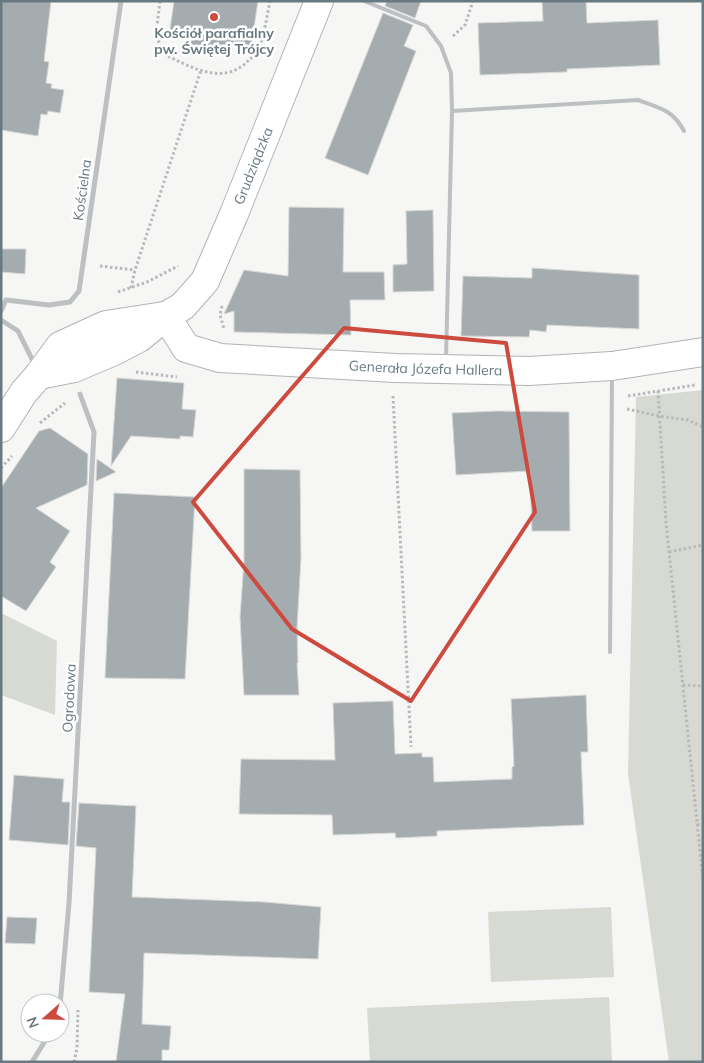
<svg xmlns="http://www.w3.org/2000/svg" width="704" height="1063" font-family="Mulish,sans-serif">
	<rect width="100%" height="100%" fill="#f6f6f4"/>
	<g fill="#d7dad3">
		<path d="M703,390V1062H669L628,774L636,397Z"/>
		<path d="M1,613L57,641L55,715L1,695Z"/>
		<path d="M611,907L614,977L491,982L488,912Z"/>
		<path d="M609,997L612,1062H370L367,1008Z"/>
	</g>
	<g fill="#a4acb0" stroke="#d8d7d6">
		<path d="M1,1H51L44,61L49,62L46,83L52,84L51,88L64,90L60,113L48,111L47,115L41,114L38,136L1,130Z"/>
		<path d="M174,1H258L251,48L232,46V51L186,44L187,39L169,36Z"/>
		<path d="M387,1H421L415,18L385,6Z"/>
		<path d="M542,1H586L587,23L658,20L660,65L567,69V72L480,75L478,23L543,21Z"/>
		<path d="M383,13L413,25L404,46L416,51L368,175L325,158Z"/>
		<path d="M289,207L344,208L343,272H384L385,300H350L351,335L234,332V311L224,314L244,270L288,276Z"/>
		<path d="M433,210L434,291L393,292V265L407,264L406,211Z"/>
		<path d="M1,249H26L25,274L1,272Z"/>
		<path d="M532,268L639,275V329L547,325L546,332L530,330L529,337L461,336L463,276L532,278Z"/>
		<path d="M117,378L184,383L182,409L196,410L193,437L180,436V439L131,436L111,466Z"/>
		<path d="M497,411L569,412L570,531H532L530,471L456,475L452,413Z"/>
		<path d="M50,428L88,454L87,485L36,508L70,531L50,562L56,567L26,611L1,596V488L39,431Z"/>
		<path d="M97,459L116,472L96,481Z"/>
		<path d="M244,469L300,470L301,558L297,628L298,663H297L299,695H244L240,617L244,561Z"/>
		<path d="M114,493L195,497L185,679L105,678Z"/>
		<path d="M586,695L588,752H581L584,825L437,831V836L396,838L395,833L333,835L332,815L239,814L241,759L335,760L333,703L393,701L395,754L422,753V757H433L434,782L512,779V767L514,766L511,699Z"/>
		<path d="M14,775L64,779L62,802H70L68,845L9,840Z"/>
		<path d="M79,803L136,806L132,897L264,902L321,907L318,959L144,953L142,1024L171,1026L169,1050H162V1062H116L125,994L89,992L96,848L76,846Z"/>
		<path d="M7,917L37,918L35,944L5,943Z"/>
	</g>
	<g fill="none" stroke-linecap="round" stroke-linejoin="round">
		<defs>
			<g id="secondary">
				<path id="s1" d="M166,316L186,348L220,358L395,368L529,371L612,366L703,352"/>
				<path id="s2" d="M39,375L74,368L114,351L139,338L166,316L183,306L205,281L234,214L319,1"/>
				<path d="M1,428L24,392L39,375L60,346L106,325L164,316"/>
			</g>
		</defs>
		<use href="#secondary" stroke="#aeb5b8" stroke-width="30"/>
		<g stroke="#b6babc" stroke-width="3" stroke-dasharray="2.5 2.5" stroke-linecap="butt">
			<path d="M160,1L156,34L163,54C190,66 222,87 248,61C251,58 257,54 258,50C264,37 267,16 270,1"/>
			<path d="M453,36L465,25L473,1"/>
			<path d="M100,266L135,270"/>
			<path d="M131,288L135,270L201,70"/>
			<path d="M118,292L147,282L178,266"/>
			<path d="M222,306L220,315L224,329"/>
			<path d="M136,372L177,377"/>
			<path d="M658,391L666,522L703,880"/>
			<path d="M393,396L411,747"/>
			<path d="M628,396L695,385"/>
			<path d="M627,409L659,416L688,420L703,427"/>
			<path d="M40,423L65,403"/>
			<path d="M1,468L12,456"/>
			<path d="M669,552L703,545"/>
			<path d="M683,685L703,686"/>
			<path d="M697,825L703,824"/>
			<path d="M74,1062L77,1048L78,1010"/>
		</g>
		<g stroke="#bcc0c3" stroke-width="4">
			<path d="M364,1L426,26L441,46L451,73L452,111L446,359"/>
			<path d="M452,111L638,100C660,108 673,110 684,131"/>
			<path d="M610,652L612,375"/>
		</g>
		<g stroke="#bcc0c3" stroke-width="5">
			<path d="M1,311L6,300L49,305L70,302L79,291L121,1"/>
			<path d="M1,320L18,331L35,365"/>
			<path d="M60,1005L69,903L94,432L80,394"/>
			<path d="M32,1062L50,1033"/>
		</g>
		<use href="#secondary" stroke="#fff" stroke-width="28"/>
	</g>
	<path fill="none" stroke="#cc4b3e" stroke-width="4" stroke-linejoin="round" d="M344,328L506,343L535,512L411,701L292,629L193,502Z"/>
	<circle fill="#cc4b3e" stroke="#fff" stroke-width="2" cx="214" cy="17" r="5"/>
	<g text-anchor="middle" stroke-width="5" stroke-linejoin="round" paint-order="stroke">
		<g font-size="14" font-weight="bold" fill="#697981" stroke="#fff">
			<text x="214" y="38">Kościół parafialny<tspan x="214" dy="16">pw. Świętej Trójcy</tspan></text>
		</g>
		<g font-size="14" fill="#697981" stroke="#fff">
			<text dy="5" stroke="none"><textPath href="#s2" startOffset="320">Grudziądzka</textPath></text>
			<text transform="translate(82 190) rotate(-82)" y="5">Kościelna</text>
			<text dy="5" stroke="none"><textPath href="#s1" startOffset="279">Generała Józefa Hallera</textPath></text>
			<text transform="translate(69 698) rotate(-87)" y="5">Ogrodowa</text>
		</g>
	</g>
	<rect width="704" height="1063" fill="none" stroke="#697981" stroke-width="5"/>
	<g transform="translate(45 1018) rotate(250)"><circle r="24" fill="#ffffff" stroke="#c3c9cd"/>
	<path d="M0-4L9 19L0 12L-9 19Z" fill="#cc4b3e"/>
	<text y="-8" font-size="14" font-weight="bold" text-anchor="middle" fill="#697981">N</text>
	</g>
</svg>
